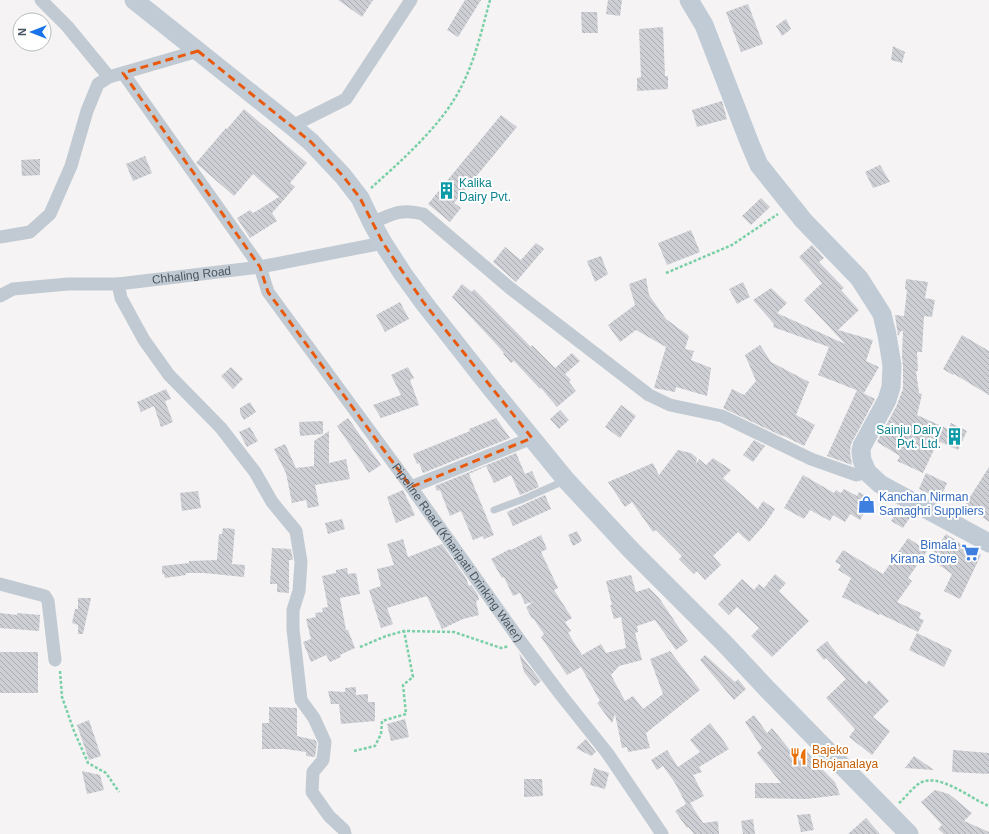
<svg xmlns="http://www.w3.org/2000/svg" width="989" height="834" font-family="Arial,sans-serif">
	<defs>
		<pattern id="building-back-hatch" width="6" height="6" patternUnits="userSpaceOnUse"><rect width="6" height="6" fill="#cdcfd5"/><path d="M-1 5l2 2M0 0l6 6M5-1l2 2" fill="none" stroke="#a8abb0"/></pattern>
	</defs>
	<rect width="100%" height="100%" fill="#f5f3f3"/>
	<g fill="url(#building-back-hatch)">
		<path d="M338,0H373L362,17Z"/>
		<path d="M465,0H481L458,37L447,30Z"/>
		<path d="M608,0H622L620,16L606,14Z"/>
		<path d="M748,4L763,44L741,52L726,12Z"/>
		<path d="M581,12H597L598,33H582Z"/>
		<path d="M786,19L791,29L782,36L776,26Z"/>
		<path d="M663,27L665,76H668V89L637,91V78L641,77L639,29Z"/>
		<path d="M893,46L905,52L902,63L891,60Z"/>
		<path d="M722,101L727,119L697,127L692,110Z"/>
		<path d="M244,109L307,163L290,183L295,187L272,213L277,221L250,238L237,218L250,210L253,213L279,197L253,174L234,196L196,163L226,128L227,129Z"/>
		<path d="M501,115L517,127L454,203L461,208L450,222L428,204Z"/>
		<path d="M145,156L152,173L133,181L126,164Z"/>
		<path d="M40,159V175L22,176L21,160Z"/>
		<path d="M880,165L890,182L873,188L865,172Z"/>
		<path d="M761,198L770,207L751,225L742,216Z"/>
		<path d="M691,230L700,252L667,265L658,243Z"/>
		<path d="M536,243L544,249L516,282L493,262L505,247L521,260Z"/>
		<path d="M812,245L824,258L819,262L844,288L841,290L859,310L838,330L873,340L866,361L879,367L864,393L818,375L829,347L773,327L774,324L753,300L771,288L787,303L777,313L845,344L804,300L822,283L799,257Z"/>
		<path d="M601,256L608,274L595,282L587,261Z"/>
		<path d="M646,278L649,295L666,319L689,336L685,349L694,351L691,360L711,368L707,396L676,387L675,392L654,388L666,347L636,330L620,342L608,325L635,305L629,284Z"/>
		<path d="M906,279L928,282L925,298L935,300L932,317L924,316L922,352H917L918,371H916L919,393L922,394L917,415L948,429L951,423L967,431L958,450L938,441L923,473L897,461L900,456L877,442L896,407L903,389V366L902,356L903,331H901L898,336L895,315L904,316L907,290L905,289Z"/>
		<path d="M743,282L750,297L737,304L729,289Z"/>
		<path d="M462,284L472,292L474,289L531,347L532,345L555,368L572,353L580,361L565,374L571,380L569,382L576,391L557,407L541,388L540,389L514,361L511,363L503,354L504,353L496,344L452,297Z"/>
		<path d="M400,302L409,319L385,332L376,315Z"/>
		<path d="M962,335L989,351V395L954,374L953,375L943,369Z"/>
		<path d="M760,345L771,362L809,382L796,415L815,425L804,446L782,435V436L723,408L732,389L744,395L756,381L745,355Z"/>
		<path d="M231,367L243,379L233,389L221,376Z"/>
		<path d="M408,367L414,378L410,380L419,405L381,418L373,405L401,395L391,375Z"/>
		<path d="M166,389L171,399L165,401L173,422L161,427L154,406L141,412L137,402Z"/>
		<path d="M857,390L875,399L851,444L850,452L852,465L827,456Z"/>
		<path d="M250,402L256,412L244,420L240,413V408Z"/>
		<path d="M621,405L636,416L620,438L605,427Z"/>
		<path d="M560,410L569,420L559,429L550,419Z"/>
		<path d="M348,418L381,465L369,473L337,426Z"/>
		<path d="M496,418L510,438L423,473L419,463L417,464L413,454L470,431L469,429Z"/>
		<path d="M323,421V434L300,436L299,422Z"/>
		<path d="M250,427L258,441L247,447L239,432Z"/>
		<path d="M329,431V463L346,459L350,479L315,485L319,506L308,508L306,500L292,503L286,473L274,449L285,444L296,468L314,466V441Z"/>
		<path d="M754,440L765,446L753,462L743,455Z"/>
		<path d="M678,450L691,453L697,458L696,464L699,459L706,465L713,458L731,470L723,478L758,509L763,501L775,509L765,524L749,542L738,532L713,556L721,565L705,580L697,571L694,574L679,559L682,556L656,530L653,532L632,502L625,507L608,482L653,463L659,475Z"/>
		<path d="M516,453L525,474L532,471L539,487L520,495L511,475L494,483L486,466L469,474L494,535L484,539L483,536L473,540L461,511L450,516L440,490L437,491L435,486Z"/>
		<path d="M989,467V522L965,505Z"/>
		<path d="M926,473L947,483L940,499L919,489Z"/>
		<path d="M803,475L834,493L836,490L841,493L844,489L857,496L859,492L872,500L860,520L850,514L845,522L833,515L830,521L810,510L804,519L784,508Z"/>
		<path d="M403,490L415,515L396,523L387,497Z"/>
		<path d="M198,491L201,508L182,511L180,493Z"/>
		<path d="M545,495L551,509L513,526L507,512Z"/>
		<path d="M899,508L911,516L903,528L891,521Z"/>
		<path d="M342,519L345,529L328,534L325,523Z"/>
		<path d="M223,528L235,529L232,564L245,565L244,577L204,573H186V575L165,578L164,574H162V566L189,563V561L217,560L219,534H222Z"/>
		<path d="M577,531L582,541L573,546L568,535Z"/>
		<path d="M946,534L964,546L981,555L960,599L944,591L952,574L929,558Z"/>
		<path d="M541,535L547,549L541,552L558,588L554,590L572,618L565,622L571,631L568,633L582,655L601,644L606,653L626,648L621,617L614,619L610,605H612L606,581L631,575L636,592L649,588L659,598L688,641L676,650L655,620L637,626L638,632L635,633L642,660L619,666L611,675L625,701L633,696L643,709L663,694L650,659L670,651L700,690L646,733L650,748L628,752L627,747L622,748L615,714L612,723L597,703L600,701L581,667L567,675L541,637L544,634L533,618L532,619L526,607L533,602L525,604L520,593L513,596L504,577L502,578L491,559L510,549L511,550Z"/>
		<path d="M908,538L927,551L908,578L912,581L897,602L921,613L919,618L924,620L918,632L880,614L879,615L842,597L851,578L838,570L841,565L835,562L843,550L883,574Z"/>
		<path d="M403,539L408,557L442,544L466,578L469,586L471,585L478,595L479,600L476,601L479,615L463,619L442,629L427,596L387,608L393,624L381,628L369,590L381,586L377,569L394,565L387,544Z"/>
		<path d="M272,548L291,549L293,560H289V593L277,592V584H270Z"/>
		<path d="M347,568L348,574L356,573L360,594L340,598L346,630H348L355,648L340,655L341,657L330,662L326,655L311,662L303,642L311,639L306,619L316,617L315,613L323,612L322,608L328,607L322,576L336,573V570Z"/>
		<path d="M775,574L786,583L779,591L809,621L772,657L751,636L759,628L737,607L729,615L718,604L742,579L754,590L759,584L764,588Z"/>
		<path d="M78,598H91L83,634H78V625L72,623L75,609H78Z"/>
		<path d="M0,613L17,615V613L40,615L39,631L0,628Z"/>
		<path d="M917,633L952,650L944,667L909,650Z"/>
		<path d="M827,641L839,656L866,684L869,680L889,701L873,717L890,731L872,755L849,737L855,729L826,698L846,679L826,658L824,660L816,650Z"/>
		<rect x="0" y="652" width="38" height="41"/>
		<path d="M519,653L541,681L535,686L524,672Z"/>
		<path d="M705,655L735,682L738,679L746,689L734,700L700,660Z"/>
		<path d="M356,687V695L368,694V702H375V721L341,724L339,704H331L328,691L345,692V688Z"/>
		<path d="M269,707L297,708V736L315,740L317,743L315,757L306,756V752L285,749H262V723H269Z"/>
		<path d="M754,715L767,733L772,728L794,755L805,748L815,762L835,782L840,795L807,799L755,798V783H781L757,753L762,748L745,722Z"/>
		<path d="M405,719L409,737L391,741L387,724Z"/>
		<path d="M89,720L101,756L89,760L77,725Z"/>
		<path d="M710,723L721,737L729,749L699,767L702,772L693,775L704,796L690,803L703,823L718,821L719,834H694L688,827L687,828L675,811L686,804L675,783L663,766L657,770L651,760L667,750L678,767L700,752L690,740Z"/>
		<path d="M586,739L596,752L591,756L576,748Z"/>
		<path d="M953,750L989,753V774L952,772Z"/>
		<path d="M914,756L934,770L905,768Z"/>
		<path d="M594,768L609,773L605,789L590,785Z"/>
		<path d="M82,771L100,775L104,790L87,794Z"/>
		<path d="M524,779H542L543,796L524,797Z"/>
		<path d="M935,790L949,794L972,813L964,821L989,832V834H944L938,829L942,825L921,802Z"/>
		<path d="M810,814L814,830L801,832L797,815Z"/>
		<path d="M866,818L880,834H848Z"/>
		<path d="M753,819L755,834H743L741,821Z"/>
	</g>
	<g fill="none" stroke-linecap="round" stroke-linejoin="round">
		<g stroke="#7ad0a6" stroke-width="2.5" stroke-dasharray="3 2" stroke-linecap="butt">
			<path d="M371,188C400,162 435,131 455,98C473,69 481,33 490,0"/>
			<path d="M666,273L732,245L778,214"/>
			<path d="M360,647L386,636L404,631L454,632L501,648L509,646"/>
			<path d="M60,671L62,697L74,731L88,763L106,773L119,792"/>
			<path d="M354,751L375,746L381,734L382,721L406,714L403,685L413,677L404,631"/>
			<path d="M899,803C906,797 912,788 920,783C939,772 971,799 989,806"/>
		</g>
		<path stroke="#c1cad2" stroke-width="7" d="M494,510L521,500L564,481"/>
		<g stroke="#c1cad2" stroke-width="13">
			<path d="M41,0L67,26L109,77"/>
			<path id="s1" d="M123,73L260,267L268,292L411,487L521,642L561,695L608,754L662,834"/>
			<path d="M292,126L346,99L411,0"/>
			<path d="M372,223C391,214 401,208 423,214L510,288L649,395L670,405L722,416L811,459L856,475L867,472"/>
			<path d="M0,237L30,232L50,214L71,166L87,111L98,84L109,77L198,51"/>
			<path d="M118,284L121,298L144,340L169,375L221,428L255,472L272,502L296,531L301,562L299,591L293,610V629L301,700L314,718L325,742L323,760L313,772L312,792L329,816L344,830L345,834"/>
			<path id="s2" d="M0,296L13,289L68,284H118L260,267L383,243"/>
			<path d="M411,487L532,438"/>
			<path d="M0,584L45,596L48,601L55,660"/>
		</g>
		<g stroke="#c1cbd6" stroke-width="19">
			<path d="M134,0L292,126L311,142L343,176L360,198L372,223L383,243L403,274L424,303L490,387L566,480L631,550L725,644L767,689L909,834"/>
			<path d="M689,0L704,25L750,144L759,165L803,220L859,278L882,314L887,335L890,353L892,366L891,387L887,400L862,446L861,451L862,460L867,472L880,484L989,543"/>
		</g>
	</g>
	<path fill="none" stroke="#e8590c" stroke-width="3" stroke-dasharray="8 5" stroke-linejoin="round" d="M198,51L311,142L343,176L360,198L383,243L424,303L532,438L411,487L268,292L260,267L123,73Z"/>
	<defs>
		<symbol id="building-bare" viewBox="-9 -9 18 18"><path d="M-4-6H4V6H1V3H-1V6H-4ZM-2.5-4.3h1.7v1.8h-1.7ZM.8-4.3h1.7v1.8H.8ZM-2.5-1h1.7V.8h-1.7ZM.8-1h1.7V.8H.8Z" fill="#0f9aa8" stroke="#fff" stroke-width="2.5" paint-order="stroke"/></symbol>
		<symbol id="shop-bare" viewBox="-9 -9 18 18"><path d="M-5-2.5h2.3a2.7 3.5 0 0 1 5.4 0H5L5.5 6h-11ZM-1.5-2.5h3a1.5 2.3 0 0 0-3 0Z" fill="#3f7fe0" stroke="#fff" stroke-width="2.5" paint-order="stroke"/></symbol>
		<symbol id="supermarket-bare" viewBox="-9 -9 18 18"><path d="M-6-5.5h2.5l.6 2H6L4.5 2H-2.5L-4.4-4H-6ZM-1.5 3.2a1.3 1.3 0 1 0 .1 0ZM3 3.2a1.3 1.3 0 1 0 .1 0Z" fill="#3f7fe0" stroke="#fff" stroke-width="2.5" paint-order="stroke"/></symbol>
		<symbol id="restaurant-bare" viewBox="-9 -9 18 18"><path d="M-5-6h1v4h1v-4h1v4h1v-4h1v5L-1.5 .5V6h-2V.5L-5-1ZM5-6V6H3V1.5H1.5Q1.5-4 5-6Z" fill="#e8710a" stroke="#fff" stroke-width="2.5" paint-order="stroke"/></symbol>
	</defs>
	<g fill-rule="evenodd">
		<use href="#building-bare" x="434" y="178" width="25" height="25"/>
		<use href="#building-bare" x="942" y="424" width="25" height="25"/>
		<use href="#shop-bare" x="854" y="492" width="25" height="25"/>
		<use href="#supermarket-bare" x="958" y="540" width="25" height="25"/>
		<use href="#restaurant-bare" x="786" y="744" width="25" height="25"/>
	</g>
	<g text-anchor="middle" stroke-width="4" stroke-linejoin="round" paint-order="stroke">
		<g font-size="12" fill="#0d838f" stroke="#fff" text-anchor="start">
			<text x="459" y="187">Kalika<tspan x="459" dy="14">Dairy Pvt.</tspan></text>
			<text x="941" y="434" text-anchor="end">Sainju Dairy<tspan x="941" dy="14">Pvt. Ltd.</tspan></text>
		</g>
		<g font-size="12" fill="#4a5661" stroke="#fff">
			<text dy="4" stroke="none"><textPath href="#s2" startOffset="194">Chhaling Road</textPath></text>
			<text dy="4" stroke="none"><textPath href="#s1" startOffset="586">Pipeline Road (Kharipati Drinking Water)</textPath></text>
		</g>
		<g font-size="12" fill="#366cbe" stroke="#fff" text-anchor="start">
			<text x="879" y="501">Kanchan Nirman<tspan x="879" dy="14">Samaghri Suppliers</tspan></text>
			<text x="957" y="549" text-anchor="end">Bimala<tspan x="957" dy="14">Kirana Store</tspan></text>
		</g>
		<g font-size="12" fill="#c56008" stroke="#fff" text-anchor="start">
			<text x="812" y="754">Bajeko<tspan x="812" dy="14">Bhojanalaya</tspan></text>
		</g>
	</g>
	<g transform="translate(32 32) rotate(270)"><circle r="19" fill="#ffffff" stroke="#b7bbc0"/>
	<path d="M0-3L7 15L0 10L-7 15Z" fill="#1a73e8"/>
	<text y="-6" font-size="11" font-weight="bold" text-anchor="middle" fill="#4a5661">N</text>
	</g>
</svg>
